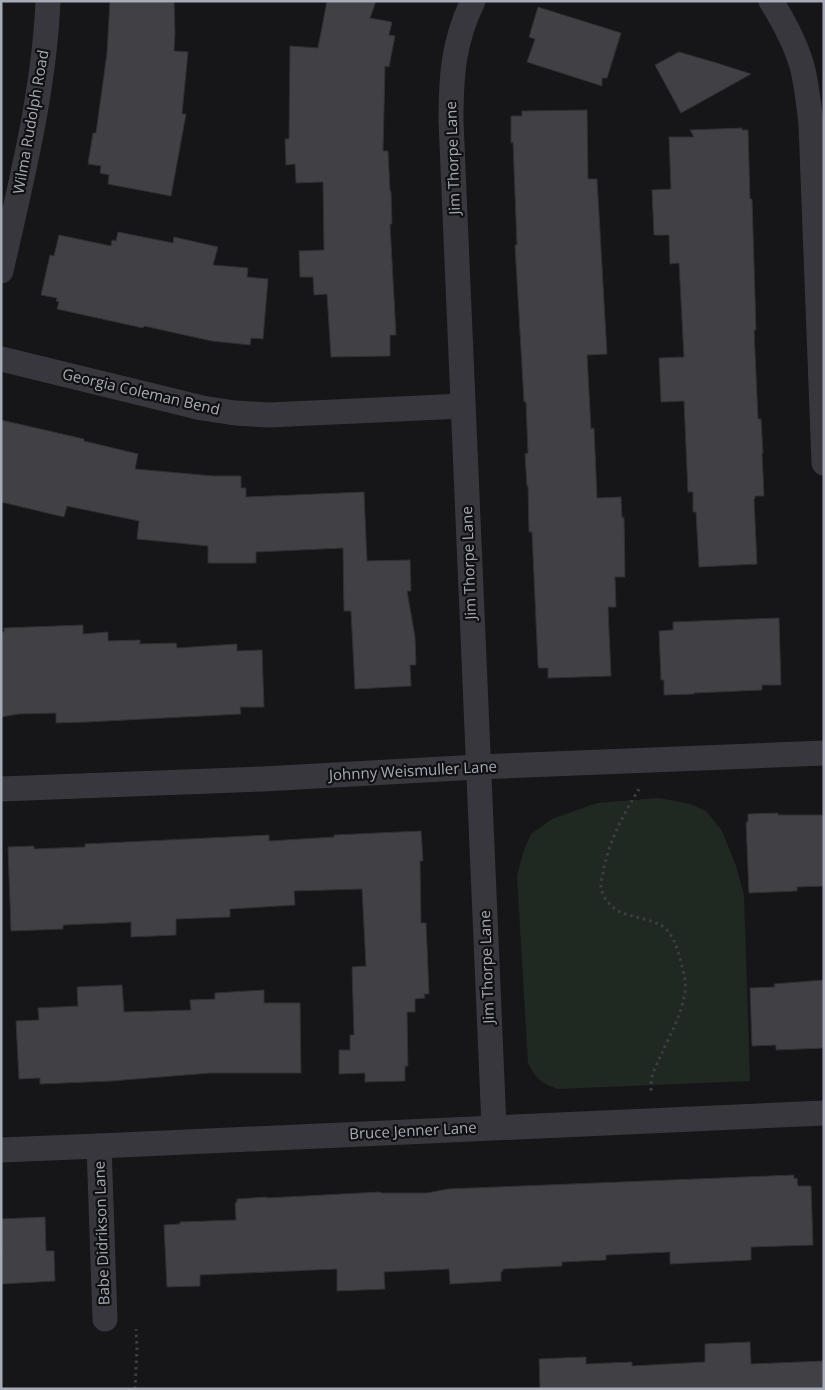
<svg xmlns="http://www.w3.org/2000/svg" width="825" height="1390" font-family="'Open Sans',sans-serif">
	<rect width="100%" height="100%" fill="#161618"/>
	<path fill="#202822" d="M659,798L690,804L706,811L722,831L736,866L744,895L750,1081L557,1089C540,1082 536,1079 528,1063L517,876L524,850L531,834L552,819L597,803Z"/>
	<g fill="#404045" stroke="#303034">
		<path d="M110,1H174L175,33L174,51L188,52L182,114H186L171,196L108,184L109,175L100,173L101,166L88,164L93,133H96L107,53Z"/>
		<path d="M327,1H376L370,18L392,22L389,35L395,36L389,67L385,66L383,151H388L390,191H391L392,224H390L396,335H390V356L331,357L327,294L314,295L313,277H300L299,251L324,250L323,182L296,183L295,164L286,165L285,139H289L290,46L318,48Z"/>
		<path d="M538,7L621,33L607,78H602V86L527,62L535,39L529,37Z"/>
		<path d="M679,52L720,64L751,74L681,113L655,65Z"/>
		<path d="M587,110L588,179H597L607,354L587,355L591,429L594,428L597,498L621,497L622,518L624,517L625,577H615L616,607H608L611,676L548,678V668H539L538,665L532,532H529L528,486H527L525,454L528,453L526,402H524L515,245H517L513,142L511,143V116H522V111Z"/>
		<path d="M742,128V130H748L750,199H752L753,231L756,330H754L758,419H761L763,453H762L764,496H755V498L754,499L757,564L699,567L696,512H693V492H688L684,401L661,402L659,358L684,357L679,263L670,264L669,235H654L652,190L671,189L669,137H694L690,130Z"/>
		<path d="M118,232L173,243L174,237L218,247L213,265L248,268L247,277L268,279L263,339L251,338L250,345L212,341L144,326L143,328L57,309L59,302L56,301L57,298L41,295L50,255L54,256L59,235L111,246L112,240L116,241Z"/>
		<path d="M1,420L84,439V441L138,454L135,469L213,476H241V488H246V497L364,492L367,561L410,560L411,591H407L415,637L416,665H410L411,686L355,689L351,611H344L343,548L256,552V563H208V546L137,539L139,521L67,506L64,517L1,502Z"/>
		<path d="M779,618L781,685H762V690L694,693V694L664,695V680H661L659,631L673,630V622Z"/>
		<path d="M83,625V634L108,632V641L140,640V644L176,643L177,648L237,644V651L262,650L264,707H240L241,714L87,722L56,723V713L18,714L1,717V633L4,632V628Z"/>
		<path d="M778,813V815H824V886L797,887V891L749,893L746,822H748V814Z"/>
		<path d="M421,831L423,861H420L421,923H426L429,994H424L425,998L415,999V1012H407L408,1066H405V1081L365,1082V1073L339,1074V1050H350V1035H354L352,967L366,966L362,889L294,891L295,905L230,909V917L176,919V935L131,937V922L63,925V929L11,931L8,847L34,846V849L85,847V844L269,835V841L334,837V835Z"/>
		<path d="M824,980V1048L776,1050V1045L752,1046L750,988L775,987L774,984Z"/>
		<path d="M122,985L124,1012L191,1010L190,1000L215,999V993L264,990V1003H300L301,1073H210L111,1081L40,1084V1078L19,1079L16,1021L39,1020L38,1008L78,1006L77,987Z"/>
		<path d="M794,1175V1179L797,1178L798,1186H811L813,1245L751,1247V1260L670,1264V1252L606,1255V1260L562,1262V1266L503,1269V1271L501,1272V1281L450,1284L449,1269L384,1272L385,1289L337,1291V1269L200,1275V1286L167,1287L164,1225L180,1224V1222L236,1220L235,1203L237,1202V1199L267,1197V1198L380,1192L381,1193H427L448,1189Z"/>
		<path d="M45,1217L46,1251H54L55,1281L2,1284L1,1219Z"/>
		<path d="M750,1342L751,1364L824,1361V1389H540L539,1359L586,1357V1364L632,1362V1366L705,1362V1344Z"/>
	</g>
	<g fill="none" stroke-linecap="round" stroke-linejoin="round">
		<g stroke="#3d3e44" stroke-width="3" stroke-dasharray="2.5 4" stroke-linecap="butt">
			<path d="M639,789C623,815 609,841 603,872C603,877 600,883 601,887C602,897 610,906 618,911C632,918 657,919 667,930C677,941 682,965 685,980C688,1004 670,1034 661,1055C658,1062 654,1069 652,1077C651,1081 651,1087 651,1092"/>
			<path d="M135,1389L137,1348L136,1329"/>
		</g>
		<g stroke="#37373d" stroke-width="25">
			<path d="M473,1C453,42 451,77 451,121L494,1127"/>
			<path d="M771,1C784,22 797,46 803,70C807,88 809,106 811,124L824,463"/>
			<path d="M1,271C21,182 44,93 48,1"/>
			<path d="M1,359L202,408L235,413L269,415L463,406"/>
			<path d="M1,789L263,779L478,767L824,753"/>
			<path d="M99,1146L105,1319"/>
			<path d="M1,1150L99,1146L824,1113"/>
		</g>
	</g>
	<g text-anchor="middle" stroke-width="4.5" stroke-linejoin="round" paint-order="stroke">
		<g font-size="15" fill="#a8abb8" stroke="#111113">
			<text transform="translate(31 122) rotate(-80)" y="5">Wilma Rudolph Road</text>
			<text transform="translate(453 158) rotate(-92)" y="5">Jim Thorpe Lane</text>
			<text transform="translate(141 392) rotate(13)" y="5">Georgia Coleman Bend</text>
			<text transform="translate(469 563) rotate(-92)" y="5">Jim Thorpe Lane</text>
			<text transform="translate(413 771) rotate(-3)" y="5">Johnny Weismuller Lane</text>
			<text transform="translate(487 967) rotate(-92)" y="5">Jim Thorpe Lane</text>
			<text transform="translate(413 1131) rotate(-3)" y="5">Bruce Jenner Lane</text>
			<text transform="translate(102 1233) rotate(-92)" y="5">Babe Didrikson Lane</text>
		</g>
	</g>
	<rect width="825" height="1390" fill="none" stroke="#a8abb8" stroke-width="5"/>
</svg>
